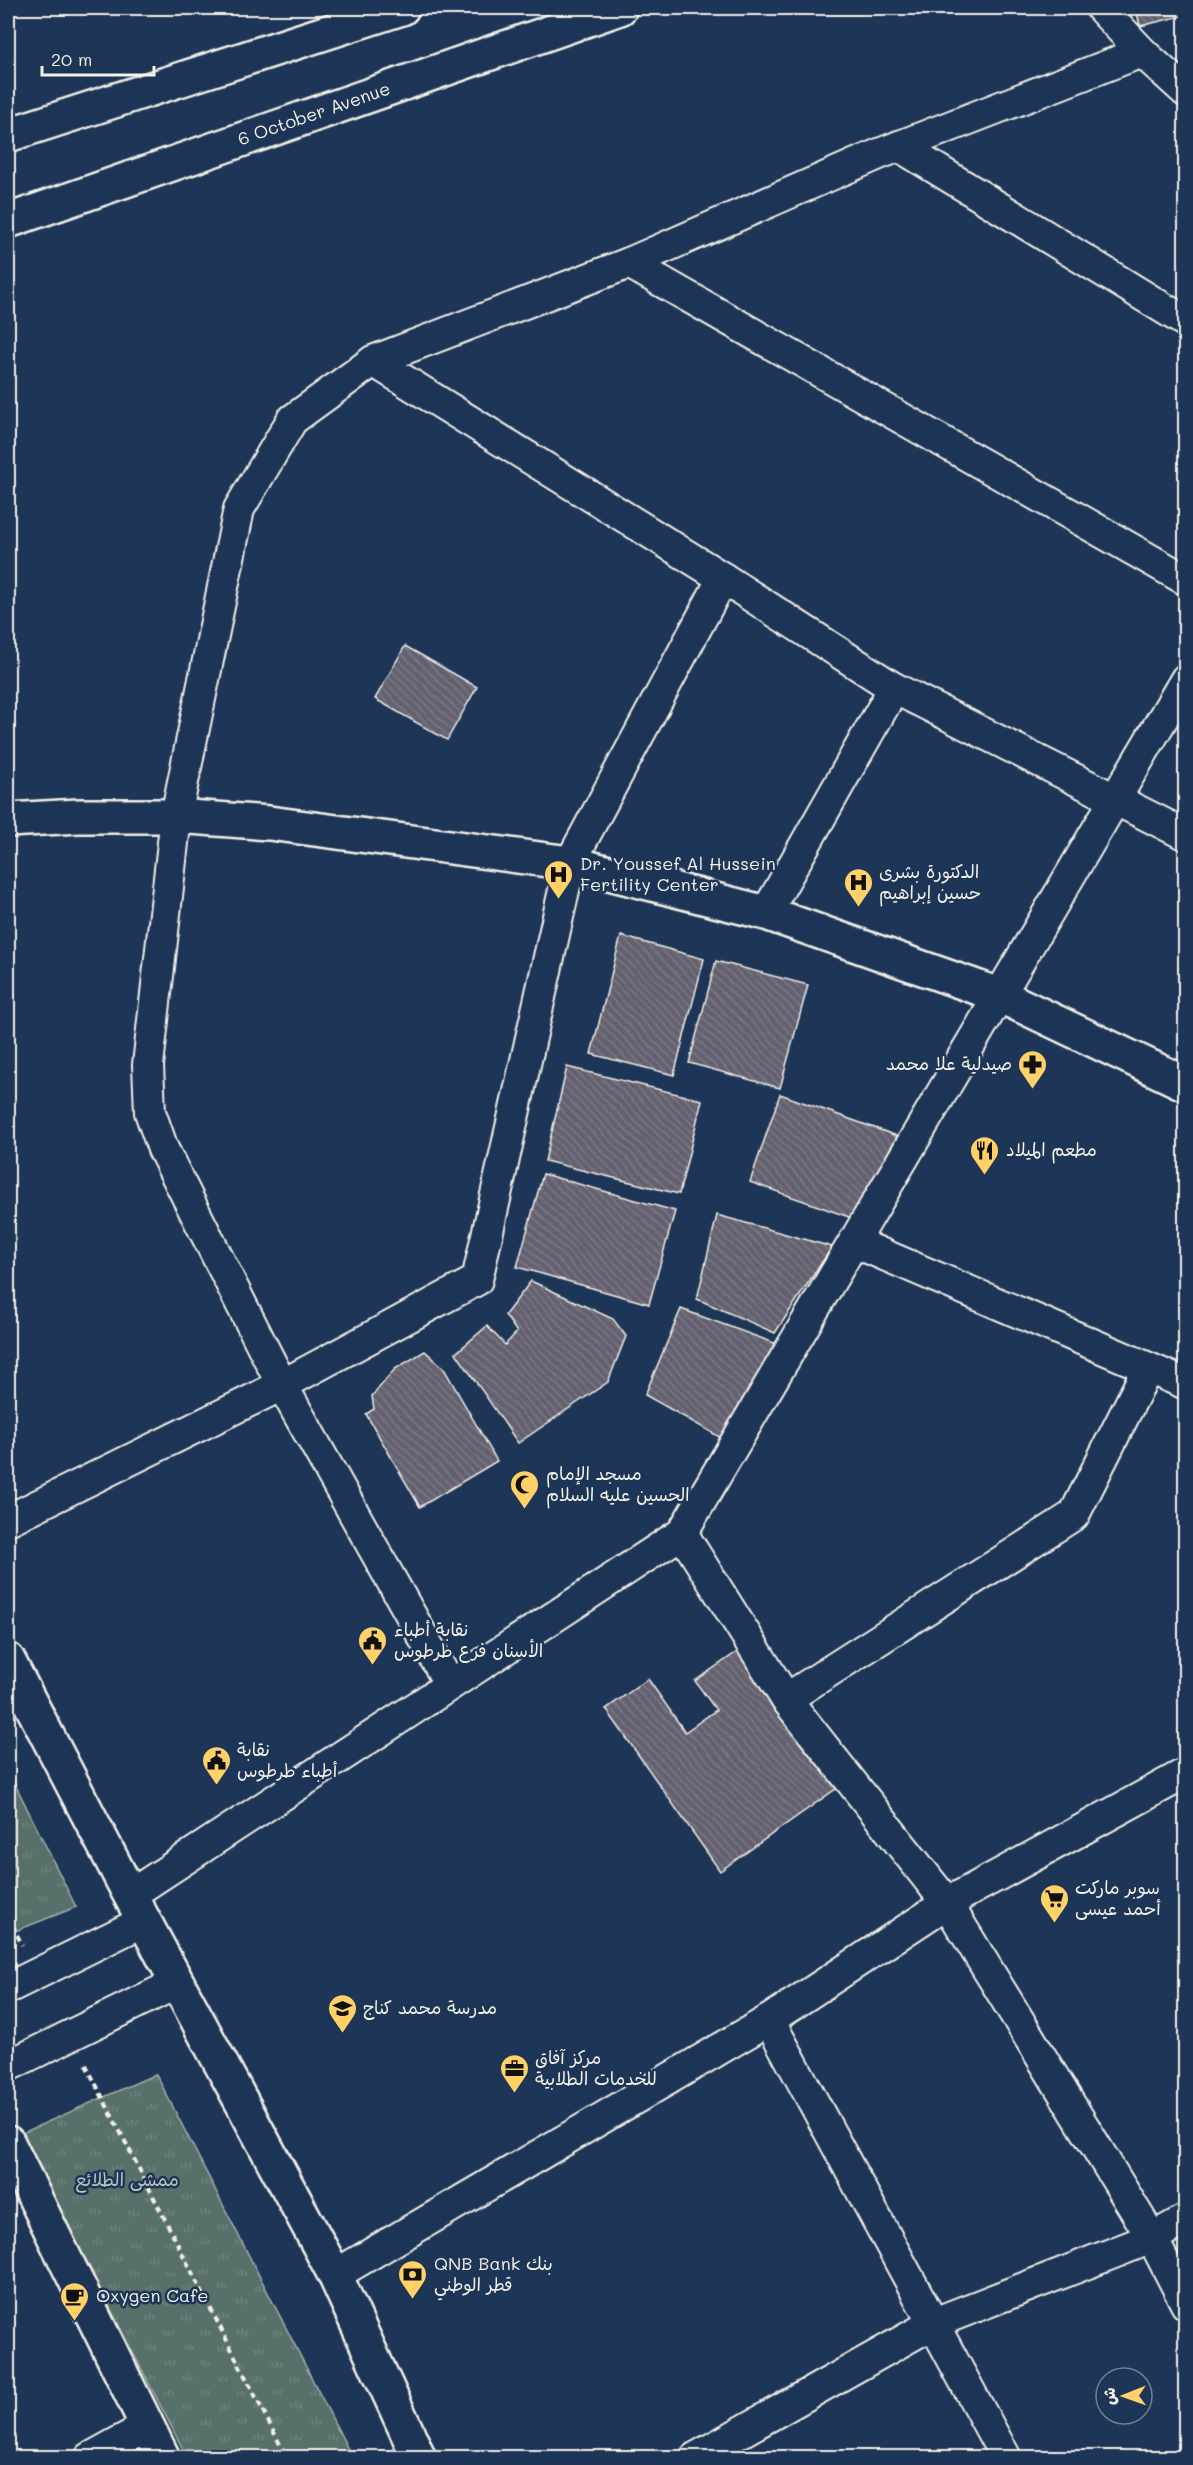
<svg xmlns="http://www.w3.org/2000/svg" width="1193" height="2465" font-family="Mali,'Playpen Sans Arabic',sans-serif">
	<defs>
		<pattern id="park-tufts" width="24" height="20" patternUnits="userSpaceOnUse" patternTransform="scale(1.5)"><rect width="24" height="20" fill="#596f6b"/><path d="M3 7l-1-3M5 7V3M7 7l1-3M15 17l-1-3M17 17v-4M19 17l1-3" fill="none" stroke="#718480"/></pattern>
		<pattern id="building-back-hatch" width="6" height="6" patternUnits="userSpaceOnUse" patternTransform="scale(1.5)"><rect width="6" height="6" fill="#64616f"/><path d="M-1 5l2 2M0 0l6 6M5-1l2 2" fill="none" stroke="#7b7884"/></pattern>
	</defs>
	<rect width="100%" height="100%" fill="#1d3557"/>
	<filter id="ink" filterUnits="userSpaceOnUse"><feTurbulence type="fractalNoise" baseFrequency=".0167" numOctaves="2"/><feDisplacementMap in="SourceGraphic" scale="12" xChannelSelector="R" yChannelSelector="G"/><feConvolveMatrix kernelMatrix="1 2 1 2 8 2 1 2 1" color-interpolation-filters="sRGB"/></filter>
	<g filter="url(#ink)">
		<g fill="url(#park-tufts)" stroke="#a6b0aa" stroke-width="1.5">
			<path d="M8,1770L76,1907L8,1934Z"/>
			<path d="M156,2074L352,2457H187L20,2134Z"/>
		</g>
		<g fill="url(#building-back-hatch)" stroke="#f4f1e8" stroke-width="1.5">
			<path d="M1136,8H1186V15L1140,26Z"/>
			<path d="M405,646L477,687L447,740L375,699Z"/>
			<path d="M621,936L704,959L674,1075L591,1054Z"/>
			<path d="M716,961L808,985L780,1088L689,1063Z"/>
			<path d="M567,1067L702,1100L679,1194L545,1161Z"/>
			<path d="M780,1094L897,1136L866,1223L750,1182Z"/>
			<path d="M543,1174L675,1211L649,1304L517,1267Z"/>
			<path d="M717,1215L832,1247L775,1333L697,1299Z"/>
			<path d="M531,1281L613,1319L626,1336L608,1382L518,1443L456,1353L487,1326L505,1345L517,1332L505,1315Z"/>
			<path d="M681,1309L777,1344L725,1440L645,1395Z"/>
			<path d="M425,1351L443,1367L497,1461L420,1507L366,1414L374,1409L372,1396L395,1369Z"/>
			<path d="M740,1650L837,1788L720,1871L606,1709L648,1679L685,1732L716,1710L695,1681Z"/>
		</g>
		<g fill="none" stroke-linecap="round" stroke-linejoin="round">
			<defs>
				<g id="minor">
					<path d="M1101,8L1142,52L1186,92"/>
					<path d="M899,146L1186,322"/>
					<path d="M629,263L1186,580"/>
					<path d="M373,361L723,578L894,688L1186,835"/>
					<path d="M766,913L894,688"/>
					<path d="M854,1242L1186,1384"/>
					<path d="M8,1520L282,1385L477,1280L570,863L723,578"/>
					<path d="M682,1533L786,1699L947,1903L1152,2238L1186,2304"/>
					<path d="M450,1685L282,1385L163,1149L150,1112L148,1065L176,816L239,509L292,420L373,361L629,263L879,154L1142,52"/>
					<path d="M786,1699L1074,1515L1148,1368"/>
					<path d="M130,1895L682,1533L1186,679"/>
					<path d="M8,1988L144,1921"/>
					<path d="M769,2020L1006,2458"/>
					<path d="M8,2066L177,1983"/>
					<path d="M335,2275L769,2020L947,1903L1186,1773"/>
					<path d="M90,2458L148,2426"/>
					<path d="M695,2458L934,2323L1152,2238L1186,2219"/>
				</g>
				<g id="tertiary">
					<path d="M8,820L79,816H176L269,823L570,863L766,913L999,995L1186,1084"/>
					<path d="M8,1660L130,1895L335,2275L419,2458"/>
					<path d="M8,2143L163,2458"/>
				</g>
				<g id="primary">
					<path d="M8,135L402,8"/>
					<path d="M8,221L620,8"/>
				</g>
			</defs>
			<use href="#minor" stroke="#f4f1e8" stroke-width="34"/>
			<use href="#tertiary" stroke="#f4f1e8" stroke-width="38"/>
			<use href="#primary" stroke="#f4f1e8" stroke-width="38"/>
			<g stroke="#f4f1e8" stroke-width="4" stroke-dasharray="6 4.5" stroke-linecap="butt">
				<path d="M8,1916L22,1945"/>
				<path d="M86,2065L287,2458"/>
			</g>
			<use href="#minor" stroke="#1d3557" stroke-width="30"/>
			<use href="#tertiary" stroke="#1d3557" stroke-width="33"/>
			<use href="#primary" stroke="#1d3557" stroke-width="33"/>
		</g>
	</g>
	<defs>
		<symbol id="hospital-pin" viewBox="-11 -11 22 30"><path d="M0 17L-7.5 6A9.5 9.5 0 1 1 7.5 6Z" fill="#ffd166" stroke="#1d3557"/><path d="M-5-5h3v3.5h4V-5h3V5h-3V1.5h-4V5h-3Z" fill="#111"/></symbol>
		<symbol id="pharmacy-pin" viewBox="-11 -11 22 30"><path d="M0 17L-7.5 6A9.5 9.5 0 1 1 7.5 6Z" fill="#ffd166" stroke="#1d3557"/><path d="M-2-6h4v4h4v4h-4v4h-4v-4h-4v-4h4Z" fill="#111"/></symbol>
		<symbol id="restaurant-pin" viewBox="-11 -11 22 30"><path d="M0 17L-7.5 6A9.5 9.5 0 1 1 7.5 6Z" fill="#ffd166" stroke="#1d3557"/><path d="M-5-6h1v4h1v-4h1v4h1v-4h1v5L-1.5 .5V6h-2V.5L-5-1ZM5-6V6H3V1.5H1.5Q1.5-4 5-6Z" fill="#111"/></symbol>
		<symbol id="mosque-pin" viewBox="-11 -11 22 30"><path d="M0 17L-7.5 6A9.5 9.5 0 1 1 7.5 6Z" fill="#ffd166" stroke="#1d3557"/><path d="M3.5-4.9A6 6 0 1 0 3.5 4.9A5 5 0 1 1 3.5-4.9Z" fill="#111"/></symbol>
		<symbol id="civic-pin" viewBox="-11 -11 22 30"><path d="M0 17L-7.5 6A9.5 9.5 0 1 1 7.5 6Z" fill="#ffd166" stroke="#1d3557"/><path d="M-.6-6.5H3V-4.5H.6V-3L4-1V1h2V6H-6V1h2V-1L-.6-3ZM-1.2 2.5V6h2.4V2.5Z" fill="#111"/></symbol>
		<symbol id="supermarket-pin" viewBox="-11 -11 22 30"><path d="M0 17L-7.5 6A9.5 9.5 0 1 1 7.5 6Z" fill="#ffd166" stroke="#1d3557"/><path d="M-6-5.5h2.5l.6 2H6L4.5 2H-2.5L-4.4-4H-6ZM-1.5 3.2a1.3 1.3 0 1 0 .1 0ZM3 3.2a1.3 1.3 0 1 0 .1 0Z" fill="#111"/></symbol>
		<symbol id="school-pin" viewBox="-11 -11 22 30"><path d="M0 17L-7.5 6A9.5 9.5 0 1 1 7.5 6Z" fill="#ffd166" stroke="#1d3557"/><path d="M0-5L7-2L0 1L-7-2ZM-4 1L0 2.5L4 1V4Q0 6-4 4Z" fill="#111"/></symbol>
		<symbol id="office-pin" viewBox="-11 -11 22 30"><path d="M0 17L-7.5 6A9.5 9.5 0 1 1 7.5 6Z" fill="#ffd166" stroke="#1d3557"/><path d="M-6-3h4V-5.5h4V-3h4V5H-6ZM-1-4.5V-3h2v-1.5ZM-6 0V1H6V0Z" fill="#111"/></symbol>
		<symbol id="bank-pin" viewBox="-11 -11 22 30"><path d="M0 17L-7.5 6A9.5 9.5 0 1 1 7.5 6Z" fill="#ffd166" stroke="#1d3557"/><path d="M-6-4H6V4H-6ZM0-2.3a2.3 2.3 0 1 0 0 4.6a2.3 2.3 0 1 0 0-4.6Z" fill="#111"/></symbol>
		<symbol id="cafe-pin" viewBox="-11 -11 22 30"><path d="M0 17L-7.5 6A9.5 9.5 0 1 1 7.5 6Z" fill="#ffd166" stroke="#1d3557"/><path d="M-5.5-4.5H6V0H3Q3 3.5 0 3.5H-2.5Q-5.5 3.5-5.5 0ZM3-3.2v2h1.7v-2ZM-6 4.5H4V6H-6Z" fill="#111"/></symbol>
	</defs>
	<g fill-rule="evenodd">
		<use href="#hospital-pin" x="542" y="858" width="33" height="45"/>
		<use href="#hospital-pin" x="842" y="866" width="33" height="45"/>
		<use href="#pharmacy-pin" x="1016" y="1048" width="33" height="45"/>
		<use href="#restaurant-pin" x="968" y="1134" width="33" height="45"/>
		<use href="#mosque-pin" x="508" y="1468" width="33" height="45"/>
		<use href="#civic-pin" x="356" y="1624" width="33" height="45"/>
		<use href="#civic-pin" x="200" y="1744" width="33" height="45"/>
		<use href="#supermarket-pin" x="1038" y="1882" width="33" height="45"/>
		<use href="#school-pin" x="326" y="1992" width="33" height="45"/>
		<use href="#office-pin" x="498" y="2052" width="33" height="45"/>
		<use href="#bank-pin" x="396" y="2258" width="33" height="45"/>
		<use href="#cafe-pin" x="58" y="2280" width="33" height="45"/>
	</g>
	<g text-anchor="middle" stroke-width="5" stroke-linejoin="round" paint-order="stroke">
		<g font-size="18" fill="#f4f1e8" stroke="#1d3557">
			<text transform="translate(314 114) rotate(-19)" y="6">6 October Avenue</text>
		</g>
		<g font-size="18" fill="#f4f1e8" stroke="#1d3557" text-anchor="start">
			<text x="580" y="870">Dr. Youssef Al Hussein<tspan x="580" dy="21">Fertility Center</tspan></text>
			<text x="879" y="878">الدكتورة بشرى<tspan x="879" dy="21">حسين إبراهيم</tspan></text>
			<text x="1012" y="1070" text-anchor="end">صيدلية علا محمد</text>
			<text x="1006" y="1156">مطعم الميلاد</text>
			<text x="546" y="1480">مسجد الإمام<tspan x="546" dy="21">الحسين عليه السلام</tspan></text>
			<text x="394" y="1636">نقابة أطباء<tspan x="394" dy="21">الأسنان فرع طرطوس</tspan></text>
			<text x="237" y="1756">نقابة<tspan x="237" dy="21">أطباء طرطوس</tspan></text>
			<text x="1075" y="1894">سوبر ماركت<tspan x="1075" dy="21">أحمد عيسى</tspan></text>
			<text x="363" y="2014">مدرسة محمد كناج</text>
			<text x="535" y="2064">مركز آفاق<tspan x="535" dy="21">للخدمات الطلابية</tspan></text>
			<text x="434" y="2270">QNB Bank بنك<tspan x="434" dy="21">قطر الوطني</tspan></text>
			<text x="96" y="2302">Oxygen Cafe</text>
		</g>
		<g font-size="18" fill="#bec4bc" stroke="#1d3557">
			<text x="127" y="2186">ممشى الطلائع</text>
		</g>
	</g>
	<rect width="1193" height="2465" fill="none" stroke="#1d3557" stroke-width="30"/>
	<rect x="15" y="15" width="1163" height="2435" fill="none" stroke="#f4f1e8" stroke-width="2" filter="url(#ink)"/>
	<g transform="translate(1124 2396) rotate(269)"><circle r="28" fill="#1d3557" stroke="#738091" stroke-width="1.5"/>
	<path d="M0-4.5L10 22L0 15L-10 22Z" fill="#ffd166"/>
	<text y="-9" font-size="16" font-weight="bold" text-anchor="middle" fill="#f4f1e8">ش</text>
	</g>
	<path d="M42 66v9h112v-9" fill="none" stroke="#f4f1e8" stroke-width="3"/>
	<text x="51" y="66" font-size="18" fill="#f4f1e8" stroke="#1d3557" stroke-width="4.5" paint-order="stroke">20 m</text>
</svg>
